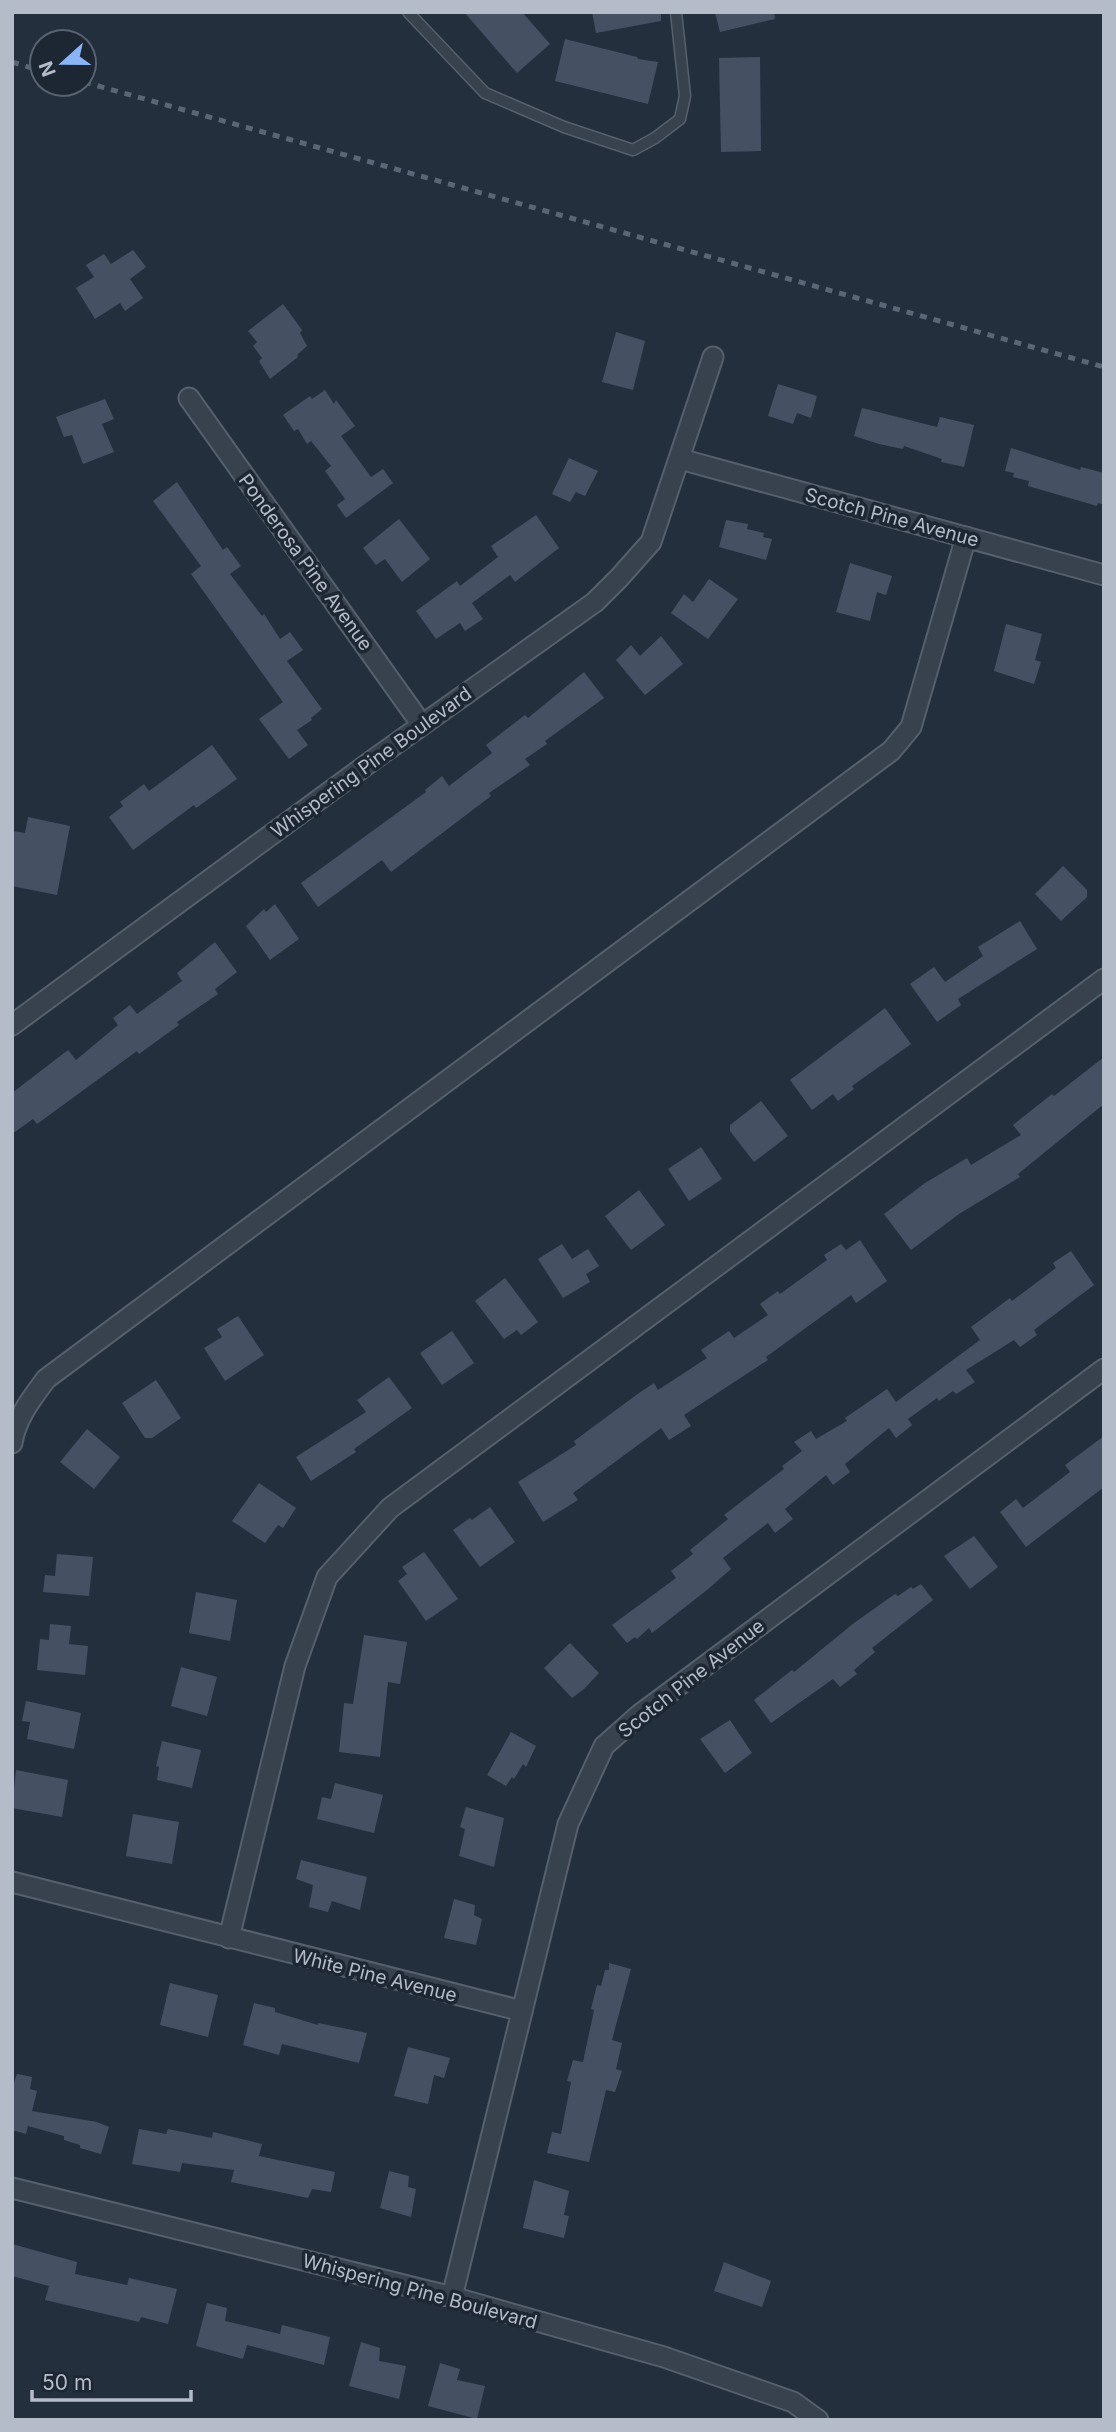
<svg xmlns="http://www.w3.org/2000/svg" width="1116" height="2432" font-family="Inter,sans-serif">
	<rect width="100%" height="100%" fill="#242f3e"/>
	<g fill="#455162">
		<path d="M464,12H522L550,44L517,73Z"/>
		<path d="M592,12H661V21L596,33Z"/>
		<path d="M715,12H774L775,19L720,32Z"/>
		<path d="M565,39L637,57L638,59L658,62L648,104L555,81Z"/>
		<path d="M760,57L761,151L721,152L719,58Z"/>
		<path d="M133,250L146,267L130,279L143,298L125,311L120,303L95,319L76,288L94,277L86,265L104,254L111,264Z"/>
		<path d="M283,304L302,330L300,333L307,346L297,355L298,357L270,379L259,361L262,358L253,346L257,342L248,331Z"/>
		<path d="M616,332L645,341L633,390L602,382Z"/>
		<path d="M778,384L817,396L811,418L797,413L793,424L768,416Z"/>
		<path d="M325,390L334,404L336,400L355,426L341,436L371,477L383,469L393,483L346,518L337,505L345,499L325,471L331,466L311,441L307,444L298,429L294,431L283,415L310,396L312,399Z"/>
		<path d="M105,399L114,419L102,424L114,452L83,464L72,435L64,437L56,417Z"/>
		<path d="M862,408L937,427L940,417L974,425L964,467L941,462L942,459L904,446L903,449L879,444L854,436Z"/>
		<path d="M1011,448L1080,470L1081,467L1104,473V505L1098,503L1097,506L1028,486L1029,481L1013,477L1014,473L1005,471Z"/>
		<path d="M569,458L598,471L585,496L576,492L570,502L552,494Z"/>
		<path d="M177,482L223,550L227,547L241,566L230,574L262,616L264,614L280,639L290,632L303,650L287,661L322,709L311,718L312,720L297,730L308,745L289,759L259,719L283,702L191,574L201,566L153,501Z"/>
		<path d="M536,515L559,548L515,582L510,575L472,603L483,619L465,631L460,623L436,639L416,611L457,581L460,586L498,557L491,546Z"/>
		<path d="M399,519L430,559L402,582L385,559L376,565L363,548Z"/>
		<path d="M726,520L748,524L747,529L764,533L763,537L772,539L766,560L719,547Z"/>
		<path d="M850,563L892,576L886,595L877,592L870,621L836,612Z"/>
		<path d="M709,579L738,599L708,639L671,613L684,594L693,602Z"/>
		<path d="M1006,624L1042,634L1035,660L1041,662L1034,684L994,671Z"/>
		<path d="M661,636L683,664L645,695L616,660L631,645L640,656Z"/>
		<path d="M584,672L604,698L545,741L547,744L525,759L530,765L489,793L491,796L391,872L382,860L318,907L301,883L426,792L425,790L442,776L449,786L492,753L486,745L525,715L528,718Z"/>
		<path d="M212,745L237,779L196,808L194,805L133,850L109,817L123,806L120,802L144,784L149,791Z"/>
		<path d="M28,817L70,826L57,895L12,886V831L25,833Z"/>
		<path d="M1063,866L1087,890V897L1061,921L1035,894Z"/>
		<path d="M275,904L299,939L270,960L246,926L264,909L266,912Z"/>
		<path d="M1020,921L1037,949L958,999L961,1005L937,1022L910,984L934,967L945,982L983,956L978,947Z"/>
		<path d="M215,942L237,972L215,989L218,994L177,1022L179,1025L139,1054L137,1051L37,1124L33,1119L12,1134V1093L68,1050L76,1060L118,1025L113,1018L130,1005L137,1014L182,981L177,973Z"/>
		<path d="M885,1008L911,1044L852,1086L854,1089L838,1101L833,1094L812,1110L790,1080Z"/>
		<path d="M1104,1057V1104L1018,1174L1020,1177L959,1214L911,1250L884,1214L925,1183L967,1158L971,1165L1021,1135L1013,1125L1052,1094L1054,1096Z"/>
		<path d="M761,1101L788,1136L754,1162L730,1131V1125Z"/>
		<path d="M701,1147L722,1179L689,1201L668,1169Z"/>
		<path d="M639,1190L665,1225L631,1250L605,1216Z"/>
		<path d="M860,1240L887,1281L856,1303L851,1295L766,1357L768,1360L684,1415L691,1426L669,1440L661,1428L573,1493L578,1500L543,1522L518,1482L576,1445L574,1441L639,1393L654,1383L658,1390L707,1358L701,1350L729,1331L734,1338L768,1315L760,1304L778,1291L780,1294L827,1260L824,1255L841,1244L846,1250Z"/>
		<path d="M562,1244L572,1259L588,1249L599,1266L586,1274L590,1282L563,1298L538,1259Z"/>
		<path d="M1071,1251L1094,1285L1034,1330L1037,1335L1020,1347L1014,1340L966,1370L975,1382L956,1394L953,1391L939,1401L937,1398L908,1419L912,1425L896,1438L889,1428L845,1464L850,1472L833,1485L826,1475L785,1509L793,1519L775,1533L768,1523L723,1558L731,1569L707,1590L652,1633L649,1628L637,1639L635,1637L627,1643L612,1625L676,1578L671,1571L693,1554L690,1550L728,1519L724,1515L784,1469L782,1466L802,1451L794,1442L811,1431L816,1439L847,1421L845,1418L887,1389L896,1402L980,1340L971,1327L1010,1298L1012,1301L1056,1268L1053,1263Z"/>
		<path d="M505,1278L538,1322L521,1335L517,1330L504,1339L475,1301Z"/>
		<path d="M238,1316L264,1355L225,1381L204,1348L222,1337L217,1329Z"/>
		<path d="M452,1331L474,1363L442,1385L420,1353Z"/>
		<path d="M389,1377L412,1408L354,1449L356,1452L311,1481L296,1457L366,1412L357,1400Z"/>
		<path d="M156,1380L181,1418L152,1438H145L122,1403Z"/>
		<path d="M87,1429L120,1457L94,1489L60,1462Z"/>
		<path d="M1104,1436V1487L1026,1547L1000,1512L1016,1499L1023,1508L1070,1472L1065,1465Z"/>
		<path d="M259,1483L296,1508L283,1528L278,1525L265,1543L232,1521Z"/>
		<path d="M490,1507L515,1542L480,1567L453,1530L470,1518L472,1520Z"/>
		<path d="M974,1536L998,1567L970,1589L944,1556Z"/>
		<path d="M424,1552L458,1599L426,1621L398,1581L407,1574L402,1567Z"/>
		<path d="M57,1554L93,1557L89,1596L43,1592L45,1575L55,1576Z"/>
		<path d="M921,1584L933,1600L872,1648L875,1652L854,1670L857,1674L840,1687L833,1679L771,1723L754,1700L792,1670L794,1672L854,1623L895,1594L898,1596L911,1587L913,1589Z"/>
		<path d="M196,1592L237,1600L230,1641L189,1633Z"/>
		<path d="M50,1624L71,1626L69,1644L88,1646L85,1675L37,1670L40,1639L49,1640Z"/>
		<path d="M364,1635L407,1642L400,1684L388,1682L380,1757L339,1752L344,1703L353,1704Z"/>
		<path d="M570,1643L599,1673L584,1689L572,1698L544,1668Z"/>
		<path d="M181,1667L217,1677L207,1716L171,1706Z"/>
		<path d="M26,1701L81,1713L74,1749L27,1739L30,1722L22,1721Z"/>
		<path d="M730,1720L752,1753L725,1773L700,1739Z"/>
		<path d="M511,1732L536,1746L526,1767L523,1764L514,1779L512,1777L506,1786L487,1775Z"/>
		<path d="M162,1741L201,1750L192,1788L157,1780L159,1767L156,1766Z"/>
		<path d="M16,1770L68,1780L62,1817L12,1808Z"/>
		<path d="M335,1783L383,1795L374,1833L317,1819L322,1797L331,1799Z"/>
		<path d="M466,1807L504,1818L494,1867L459,1856L465,1829L460,1827Z"/>
		<path d="M133,1814L179,1822L172,1864L126,1856Z"/>
		<path d="M301,1860L367,1877L360,1910L332,1901L328,1912L309,1907L313,1885L296,1879Z"/>
		<path d="M454,1899L475,1905L474,1915L482,1919L476,1945L444,1938Z"/>
		<path d="M609,1963L631,1969L612,2040L622,2043L616,2069L622,2071L615,2092L606,2090L589,2162L547,2153L552,2132L561,2134L571,2082L567,2081L573,2060L583,2062L594,2010L591,2009L597,1985L601,1986L605,1970H609Z"/>
		<path d="M170,1983L218,1995L208,2037L160,2025Z"/>
		<path d="M254,2003L275,2008V2012L318,2025V2023L367,2033L359,2063L282,2044L279,2055L243,2045Z"/>
		<path d="M408,2047L450,2058L444,2078L434,2075L428,2104L394,2096Z"/>
		<path d="M17,2074L32,2077L30,2089L37,2091L32,2111L97,2122L109,2127L101,2154L80,2148V2145L64,2140V2136L28,2126L26,2134L12,2130V2088Z"/>
		<path d="M139,2129L166,2134L168,2129L212,2138L213,2132L262,2144L259,2156L335,2172L331,2192L312,2189L308,2198L231,2182L234,2170L182,2163L180,2172L132,2164Z"/>
		<path d="M389,2171L409,2176L408,2187L416,2189L411,2217L380,2208Z"/>
		<path d="M534,2180L569,2191L564,2215L569,2216L564,2238L523,2228Z"/>
		<path d="M12,2244L77,2262L75,2274L127,2285L129,2278L177,2289L168,2324L141,2317L139,2322L45,2300L49,2286L12,2276Z"/>
		<path d="M724,2262L771,2281L762,2307L714,2291Z"/>
		<path d="M207,2303L227,2308L225,2321L280,2334L282,2325L330,2337L324,2365L247,2345L243,2359L196,2346Z"/>
		<path d="M361,2342L380,2348L379,2361L406,2366L399,2399L349,2386Z"/>
		<path d="M440,2363L460,2369L457,2380L485,2386L477,2419L428,2406Z"/>
	</g>
	<g fill="none" stroke-linecap="round" stroke-linejoin="round">
		<defs>
			<path id="service" d="M408,12L485,93L564,127L633,150L655,138L680,119L685,96L676,12"/>
			<g id="minor">
				<path d="M189,398L422,725"/>
				<path d="M680,459L1104,575"/>
				<path d="M12,1025L373,760L595,602L619,578L651,542L713,357"/>
				<path d="M12,1443C16,1418 32,1398 46,1379L891,751L911,727L966,537"/>
				<path d="M12,1882L522,2011"/>
				<path d="M229,1938L295,1666L327,1577L390,1508L1104,979"/>
				<path d="M12,2188L452,2297L664,2357L793,2402L818,2420"/>
				<path d="M452,2297L568,1824L604,1746L639,1715L1104,1369"/>
			</g>
		</defs>
		<use href="#service" stroke="#565f6c" stroke-width="13"/>
		<use href="#minor" stroke="#565f6c" stroke-width="23"/>
		<use href="#service" stroke="#38414e" stroke-width="10"/>
		<use href="#minor" stroke="#38414e" stroke-width="19"/>
		<g stroke="#5a6575" stroke-width="5" stroke-dasharray="7 7" stroke-linecap="butt">
			<path d="M12,62L42,71"/>
			<path d="M84,82L1104,367"/>
		</g>
	</g>
	<g text-anchor="middle" stroke-width="7" stroke-linejoin="round" paint-order="stroke">
		<g font-size="19" fill="#b4bcc9" stroke="#1d2633">
			<text transform="translate(892 517) rotate(15)" y="7">Scotch Pine Avenue</text>
			<text transform="translate(306 562) rotate(54)" y="7">Ponderosa Pine Avenue</text>
			<text transform="translate(371 762) rotate(-36)" y="7">Whispering Pine Boulevard</text>
			<text transform="translate(691 1678) rotate(-38)" y="7">Scotch Pine Avenue</text>
			<text transform="translate(375 1975) rotate(14)" y="7">White Pine Avenue</text>
			<text transform="translate(420 2291) rotate(15)" y="7">Whispering Pine Boulevard</text>
		</g>
	</g>
	<rect width="1116" height="2432" fill="none" stroke="#b4bcc9" stroke-width="28"/>
	<g transform="translate(63 63) rotate(249)"><circle r="33" fill="#1d2633" stroke="#59626f" stroke-width="2"/>
	<path d="M0-5L12 26L0 18L-12 26Z" fill="#8ab4f8"/>
	<text y="-10" font-size="19" font-weight="bold" text-anchor="middle" fill="#b4bcc9">N</text>
	</g>
	<path d="M32 2390v10h159v-10" fill="none" stroke="#b4bcc9" stroke-width="3.5"/>
	<text x="42" y="2390" font-size="21" fill="#b4bcc9" stroke="#1d2633" stroke-width="5" paint-order="stroke">50 m</text>
</svg>
